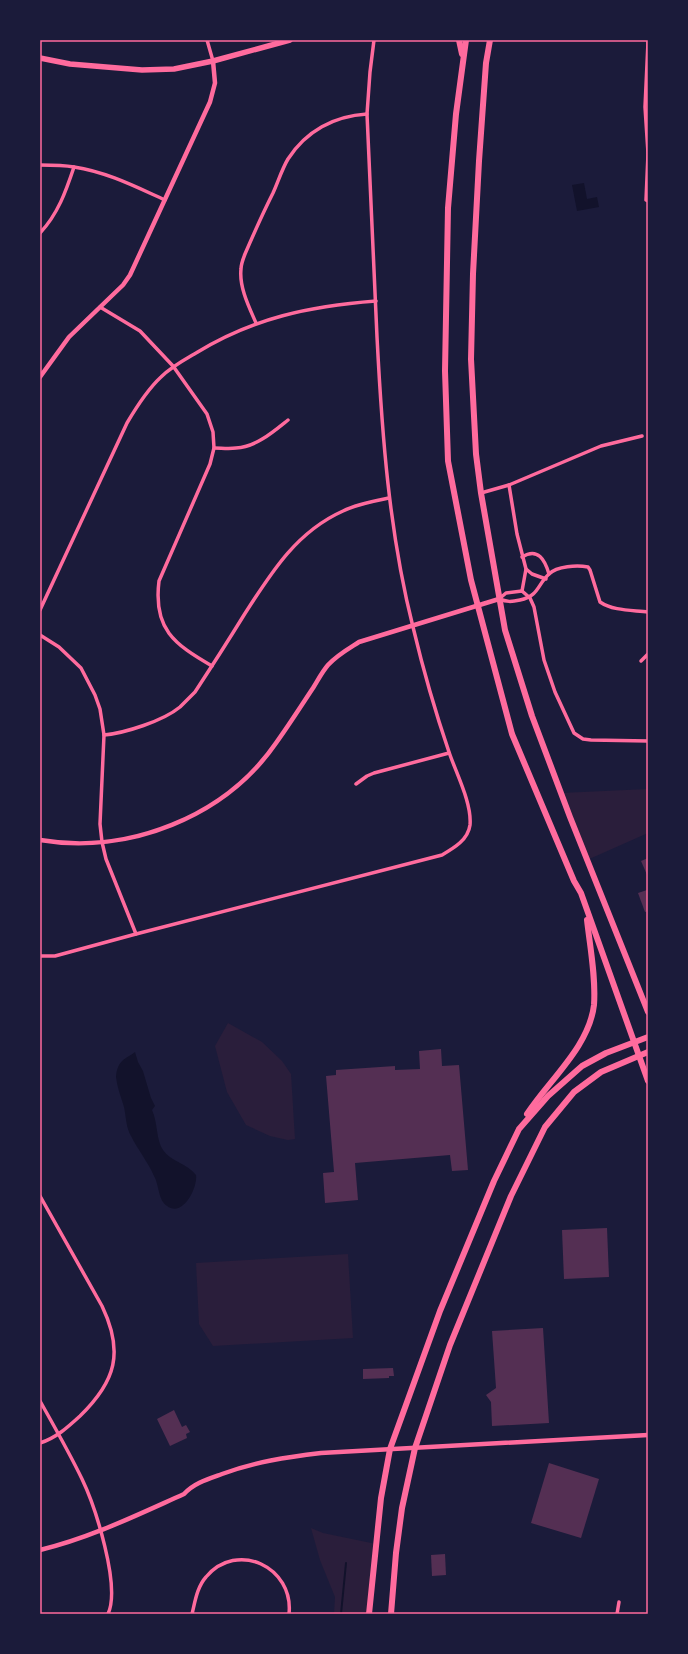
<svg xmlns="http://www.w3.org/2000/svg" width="688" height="1654" font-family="Rubik,sans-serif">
	<rect width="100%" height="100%" fill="#1b1b3a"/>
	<g fill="#2a1e3b">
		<path d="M648,789V833L587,860L561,793Z"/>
		<path d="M228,1023L262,1042L282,1061L291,1074L295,1139L288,1140L270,1136L246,1125L227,1092L215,1046Z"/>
		<path d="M348,1254L353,1338L213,1346L199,1324L196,1263Z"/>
		<path d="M311,1528L323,1533L376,1544L369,1614H334L335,1597L320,1560Z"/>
	</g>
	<g fill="#12122b">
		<path d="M584,183L587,199L597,197L599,207L577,211L572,185Z"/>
		<path d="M135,1052L138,1062L143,1071L151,1098L155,1106L152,1110C158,1123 156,1140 163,1150C171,1162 187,1163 196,1175C198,1187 183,1218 167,1206C158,1200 159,1184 154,1176C148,1162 138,1150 131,1136C126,1128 126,1116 124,1107C121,1097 117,1087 116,1077C116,1073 117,1069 119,1065C122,1059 130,1056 135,1052Z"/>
	</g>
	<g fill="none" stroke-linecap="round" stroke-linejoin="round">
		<path stroke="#12122b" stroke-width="2" d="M341,1614L346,1563"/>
	</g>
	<g fill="#542f53">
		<path d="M648,858V877L641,861Z"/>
		<path d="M647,890L648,911L645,912L638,893Z"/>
		<path d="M441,1049L442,1066L459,1065L468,1170L452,1171L450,1155L355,1163L358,1200L325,1203L323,1173L334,1172L326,1076L336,1075V1070L395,1066V1070L420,1069L419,1051Z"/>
		<path d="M607,1228L609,1277L564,1279L562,1230Z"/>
		<path d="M543,1328L549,1423L492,1426L491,1402L486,1395L496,1388L492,1331Z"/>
		<path d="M393,1368L394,1376H389V1378L363,1379V1369Z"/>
		<path d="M174,1410L182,1427L186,1425L190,1432L186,1434L187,1438L170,1446L157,1419Z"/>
		<path d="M549,1463L599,1479L581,1538L531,1523Z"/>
		<path d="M445,1554L446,1575L432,1576L431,1555Z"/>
	</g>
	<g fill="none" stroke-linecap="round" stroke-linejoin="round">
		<g stroke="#ff6b9d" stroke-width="3.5">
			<path d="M207,40L213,61"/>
			<path d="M648,42L645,107L648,153"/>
			<path d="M648,154L646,200L648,201"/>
			<path d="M40,165C51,165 63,165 74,167C107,172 136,187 165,200"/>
			<path d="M40,233C58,214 66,191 74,167"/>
			<path d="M100,307L140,331L173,366L207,414L213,432L214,448L210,464L159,581C153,629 174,644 212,666"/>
			<path d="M256,323C249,307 239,287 241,269C241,264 243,259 245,254C254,233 263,213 273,193C278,182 282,169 288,159C306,131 334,116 367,114"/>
			<path d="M214,448C221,448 229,449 236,448C256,447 273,432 288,420"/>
			<path d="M509,485L517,534L526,569L522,591"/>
			<path d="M481,493L509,485L601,446L642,436"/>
			<path d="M522,557C538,547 545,560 549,574"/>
			<path d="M526,569L532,574L546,579"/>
			<path d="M522,591L530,598L534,607L544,660L555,692L574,733L583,739L591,740L648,741"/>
			<path d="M522,591L506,593L499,599C507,602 511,602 520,600C539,596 537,585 549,574C557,566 577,565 588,567L590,570L600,602C613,611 633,610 648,612"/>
			<path d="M40,610L127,423C137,406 147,390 161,377C171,367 184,360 196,353C253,318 310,306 376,301"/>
			<path d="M40,635L59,647L81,668L95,695L100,709L104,735L100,824L102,842L106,859L136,934"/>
			<path d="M641,661L648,654"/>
			<path d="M104,735C125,733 163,721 180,707C185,702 190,697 195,692C212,666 228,641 244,615C271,573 296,532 343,511C357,504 374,501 389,498"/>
			<path d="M356,784L367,776L374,773L449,753"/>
			<path d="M40,956H55L136,934L442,855C454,848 468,840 470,825C472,803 456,773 449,752C435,711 423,669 413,627C389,532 382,434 377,337C374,263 370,189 367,114L370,72L374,40"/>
			<path d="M40,1196L102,1306C124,1352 116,1381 80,1416C68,1427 56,1438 40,1443"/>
			<path d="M40,1401C54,1426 69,1452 82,1479C95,1506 121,1586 108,1614"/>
			<path d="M192,1614C195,1602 197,1587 206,1577C237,1540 294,1567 289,1614"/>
			<path d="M617,1614L619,1602"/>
		</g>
		<g stroke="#ff6b9d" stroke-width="4.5">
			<path d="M40,377L69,337L123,285L130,275L210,102L215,83L213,61"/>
			<path d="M40,840C128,855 225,817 276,743C289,725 301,706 313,688C318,680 322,672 328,665C337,655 348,649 359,642L499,599"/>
			<path d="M40,1550C90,1538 137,1515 184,1494C194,1483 208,1479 222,1474C254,1462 287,1457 321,1453L648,1435"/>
		</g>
		<path stroke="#ff6b9d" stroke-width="5.5" d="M40,58L70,64L142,70L174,69L213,61L290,40"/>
		<g stroke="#ff6b9d" stroke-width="6">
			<path d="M459,40L462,54"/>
			<path d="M466,40L456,114L448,208L445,371L448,461L471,580L512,734L574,881L581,893L648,1081"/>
			<path d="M490,40L486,63L479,161L473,274L471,359L476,454L481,493L505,630L532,716L570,817L648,1012"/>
			<path d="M527,1114C549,1080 589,1047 594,1005C596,977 590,947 587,920"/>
			<path d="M369,1614L381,1498L390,1449L440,1311L494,1181L519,1129L548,1096L582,1066L606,1053L648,1037"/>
			<path d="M391,1614L396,1553L402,1508L415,1448L450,1345L511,1196L545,1127L574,1092L601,1072L648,1052"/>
		</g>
	</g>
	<rect width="688" height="1654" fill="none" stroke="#1b1b3a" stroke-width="82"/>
	<rect x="41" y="41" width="606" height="1572" fill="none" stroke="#ff6b9d" stroke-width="1.5"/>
</svg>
